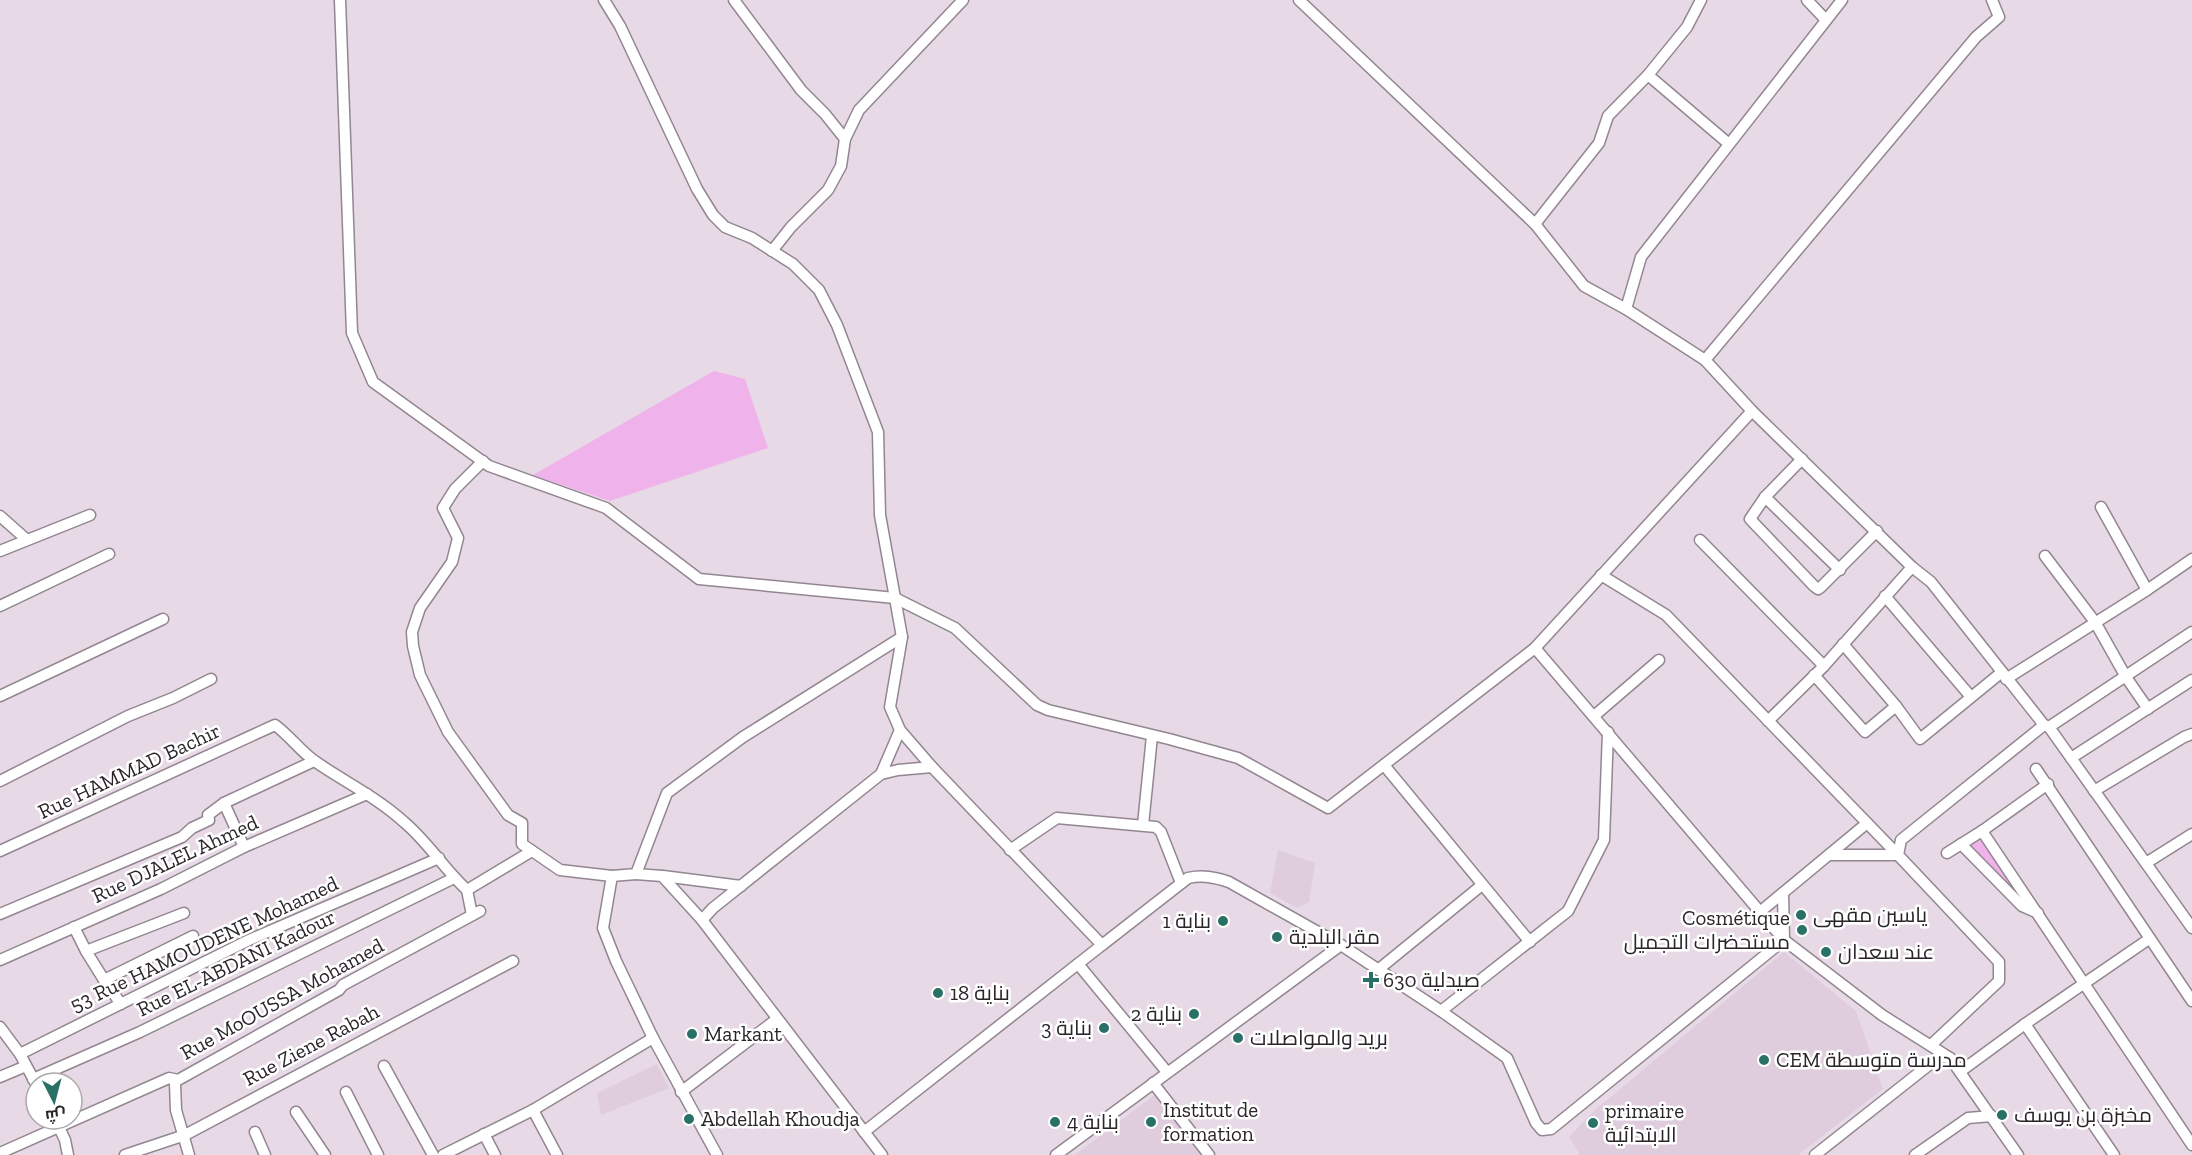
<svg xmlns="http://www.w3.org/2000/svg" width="2192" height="1155" font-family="'Zilla Slab',Cairo,serif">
	<rect width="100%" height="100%" fill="#e7dae6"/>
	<g fill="#dfcddd">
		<path d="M1278,850L1315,863L1309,902L1297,908L1270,893Z"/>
		<path d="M1784,952L1856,1011L1883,1089L1798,1155H1580L1569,1137L1595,1110Z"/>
		<path d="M657,1064L669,1088L601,1115L597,1093Z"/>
		<path d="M1160,1091L1209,1155H1075Z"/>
	</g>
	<g fill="#efb2ea">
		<path d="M714,371L745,379L768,448L610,501L533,475Z"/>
		<path d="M1981,837L2026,904L1963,848Z"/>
	</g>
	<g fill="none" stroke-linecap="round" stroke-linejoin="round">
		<defs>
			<g id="street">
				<path d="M340,0L352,333L373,382L489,466L606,508L699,579L895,598L955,628L1037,705L1048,710L1169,739L1238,758L1328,808L1535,648L1752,411L1912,567L1931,582L2044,725L2049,727L2192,928"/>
				<path d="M604,0L620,26L697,189L713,215L725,227L752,238L793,264L819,290L837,325L878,432L880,515L902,637L890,707L900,730L932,767"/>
				<path d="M734,0L801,90L825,114L845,139"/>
				<path d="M1299,0L1535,224L1584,286L1626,309"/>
				<path d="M1807,0L1826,20"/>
				<path d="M1648,75L1729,144"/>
				<path d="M1535,224L1599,143L1608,116L1648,75L1687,27L1701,0"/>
				<path d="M772,251L791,227L828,190L841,166L845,139L859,110L963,0"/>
				<path d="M1705,360L1626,309L1641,257L1842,0"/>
				<path d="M1752,411L1705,360L1976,37L1999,17L1992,0"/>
				<path d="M1802,459L1765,497L1750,519L1814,586L1818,589L1821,587L1877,531"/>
				<path d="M483,461L455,489L443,508L458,538L452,562L420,608L412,632L413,646L420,675L448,732L508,815L522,823V844L560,870L612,876"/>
				<path d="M1765,497L1840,570"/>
				<path d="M2101,507L2147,590"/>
				<path d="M0,516L26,539"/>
				<path d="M1700,540L1824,666"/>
				<path d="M0,551L90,515"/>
				<path d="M2045,556L2095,622L2126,677L2148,709"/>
				<path d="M1601,575L1666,615L1898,855"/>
				<path d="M1885,596L1971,697"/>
				<path d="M0,606L109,554"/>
				<path d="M1843,644L1896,706L1920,739L2002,672"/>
				<path d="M1535,648L1784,940L1882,1015L1950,1058L2018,1155"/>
				<path d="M1814,675L1865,732L1896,706"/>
				<path d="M2006,679L2147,590L2192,559"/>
				<path d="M0,696L163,619"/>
				<path d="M1594,716L1659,660"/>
				<path d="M1768,721L1824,666L1912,567"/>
				<path d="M2049,727L2192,632"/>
				<path d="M2071,758L2192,680"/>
				<path d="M1384,765L1530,942"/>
				<path d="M2036,769L2192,1001"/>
				<path d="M881,774L900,730"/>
				<path d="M0,781L128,716L173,698L211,679"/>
				<path d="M2094,791L2184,737L2192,734"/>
				<path d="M224,803L244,847"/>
				<path d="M1143,825L1152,736"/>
				<path d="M1982,831L2192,1145"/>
				<path d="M1961,844L2022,906L2038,913"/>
				<path d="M1010,850L1057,818L1156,827L1161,832L1181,883"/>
				<path d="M0,851L275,725C290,736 301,752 316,762C345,782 378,798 404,822C428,842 444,869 467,890L532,851"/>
				<path d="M1947,853L1982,831L2048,784"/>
				<path d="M1829,855H1898"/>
				<path d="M2146,863L2192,834"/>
				<path d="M636,874L662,876L702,920L713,908L881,774L898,770L932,767L1102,945L1188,878C1203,875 1214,877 1229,882L1341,945L1441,1011L1507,1058L1536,1123L1542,1130L1551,1129L1784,940L1783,893"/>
				<path d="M663,876L741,886"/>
				<path d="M467,890L472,915"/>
				<path d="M1761,911L1866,824"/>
				<path d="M0,914L182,837L192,828L209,820L208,815L224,803L314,761"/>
				<path d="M702,920L882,1155"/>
				<path d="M74,927L86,951"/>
				<path d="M0,960L161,889L244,847L367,794"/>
				<path d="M1078,964L1167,1072"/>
				<path d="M1379,969L1482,885"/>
				<path d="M104,980L86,951L184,913"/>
				<path d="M121,1004L104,980L193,936"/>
				<path d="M1441,1011L1568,911L1604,840L1608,732"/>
				<path d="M2025,1024L2114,1155"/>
				<path d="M0,1027L20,1054L36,1084"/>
				<path d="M1931,1045L1999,981V962L1898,855L1901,840L2044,725"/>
				<path d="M20,1054L249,940L439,858"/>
				<path d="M384,1066L433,1155"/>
				<path d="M1961,1071L2025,1024L2149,939"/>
				<path d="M0,1077L26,1066"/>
				<path d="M33,1079L140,1032L454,878"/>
				<path d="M175,1083L176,1110L189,1155"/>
				<path d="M1153,1083L1209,1155"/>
				<path d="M346,1092L378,1155"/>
				<path d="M681,1092L777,1019"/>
				<path d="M533,1110L557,1155"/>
				<path d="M296,1112L325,1155"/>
				<path d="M55,1119L65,1140L68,1155"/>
				<path d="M255,1132L265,1155"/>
				<path d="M864,1132L1102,945"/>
				<path d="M484,1134L495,1155"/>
				<path d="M0,1153L169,1078L178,1080L339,990L343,985L480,911"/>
				<path d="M125,1155L185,1135L513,961"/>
				<path d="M443,1155L533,1110L653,1038"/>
				<path d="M717,1155L653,1038L616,961L603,928L612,876L636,874L667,793L743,737L902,637"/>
				<path d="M1056,1155L1341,945"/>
				<path d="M1815,1155L1939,1057L1950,1058"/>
				<path d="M1915,1155L1968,1118L1992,1116"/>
			</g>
		</defs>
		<use href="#street" stroke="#928691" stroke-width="13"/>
		<use href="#street" stroke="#fff" stroke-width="10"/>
	</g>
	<g fill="#297066" stroke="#fff" stroke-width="2">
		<circle cx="1801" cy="915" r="6"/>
		<circle cx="1223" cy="921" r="6"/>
		<circle cx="1802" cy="930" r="6"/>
		<circle cx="1277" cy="937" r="6"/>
		<circle cx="1826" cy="952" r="6"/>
		<path d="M1368 971h6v6h6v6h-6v6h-6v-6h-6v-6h6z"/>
		<circle cx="938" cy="993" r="6"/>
		<circle cx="1194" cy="1014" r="6"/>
		<circle cx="1104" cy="1028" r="6"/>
		<circle cx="692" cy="1034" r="6"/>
		<circle cx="1238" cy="1038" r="6"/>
		<circle cx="1764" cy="1060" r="6"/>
		<circle cx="2002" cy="1115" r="6"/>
		<circle cx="689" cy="1119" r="6"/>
		<circle cx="1055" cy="1122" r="6"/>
		<circle cx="1151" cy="1122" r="6"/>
		<circle cx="1593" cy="1123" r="6"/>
	</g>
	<g text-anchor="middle" stroke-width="5" stroke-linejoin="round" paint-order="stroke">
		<g font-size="21" fill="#2a2529" stroke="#fff">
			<text transform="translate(129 771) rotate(-25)" y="7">Rue HAMMAD Bachir</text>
			<text transform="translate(175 859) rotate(-25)" y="7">Rue DJALEL Ahmed</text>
			<text transform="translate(204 944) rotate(-25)" y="7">53 Rue HAMOUDENE Mohamed</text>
			<text transform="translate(236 963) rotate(-26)" y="7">Rue EL-ABDANI Kadour</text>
			<text transform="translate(282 999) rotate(-29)" y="7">Rue MoOUSSA Mohamed</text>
			<text transform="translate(311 1045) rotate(-28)" y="7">Rue Ziene Rabah</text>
		</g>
		<g font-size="21" fill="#2a2529" stroke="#fff" text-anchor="start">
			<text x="1813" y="922">ياسين مقهى</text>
			<text x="1790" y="925" text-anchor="end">Cosmétique<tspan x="1790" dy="24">مستحضرات التجميل</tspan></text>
			<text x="1211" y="928" text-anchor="end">بناية 1</text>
			<text x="1289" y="944">مقر البلدية</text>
			<text x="1838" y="959">عند سعدان</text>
			<text x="1383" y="987">صيدلية 630</text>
			<text x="950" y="1000">بناية 18</text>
			<text x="1182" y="1021" text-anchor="end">بناية 2</text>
			<text x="1092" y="1035" text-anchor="end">بناية 3</text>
			<text x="704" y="1041">Markant</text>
			<text x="1250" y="1045">بريد والمواصلات</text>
			<text x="1776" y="1067">CEM مدرسة متوسطة</text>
			<text x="1163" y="1117">Institut de<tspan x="1163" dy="24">formation</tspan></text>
			<text x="1605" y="1118">primaire<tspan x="1605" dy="24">الابتدائية</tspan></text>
			<text x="2014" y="1122">مخبزة بن یوسف</text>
			<text x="701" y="1126">Abdellah Khoudja</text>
			<text x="1067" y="1129">بناية 4</text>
		</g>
	</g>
	<g transform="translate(54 1101) rotate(174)"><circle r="28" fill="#ffffff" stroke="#aaa8a9" stroke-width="1.5"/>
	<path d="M0-4.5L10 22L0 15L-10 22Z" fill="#297066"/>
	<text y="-9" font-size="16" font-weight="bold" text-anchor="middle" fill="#2a2529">ش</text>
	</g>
</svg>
